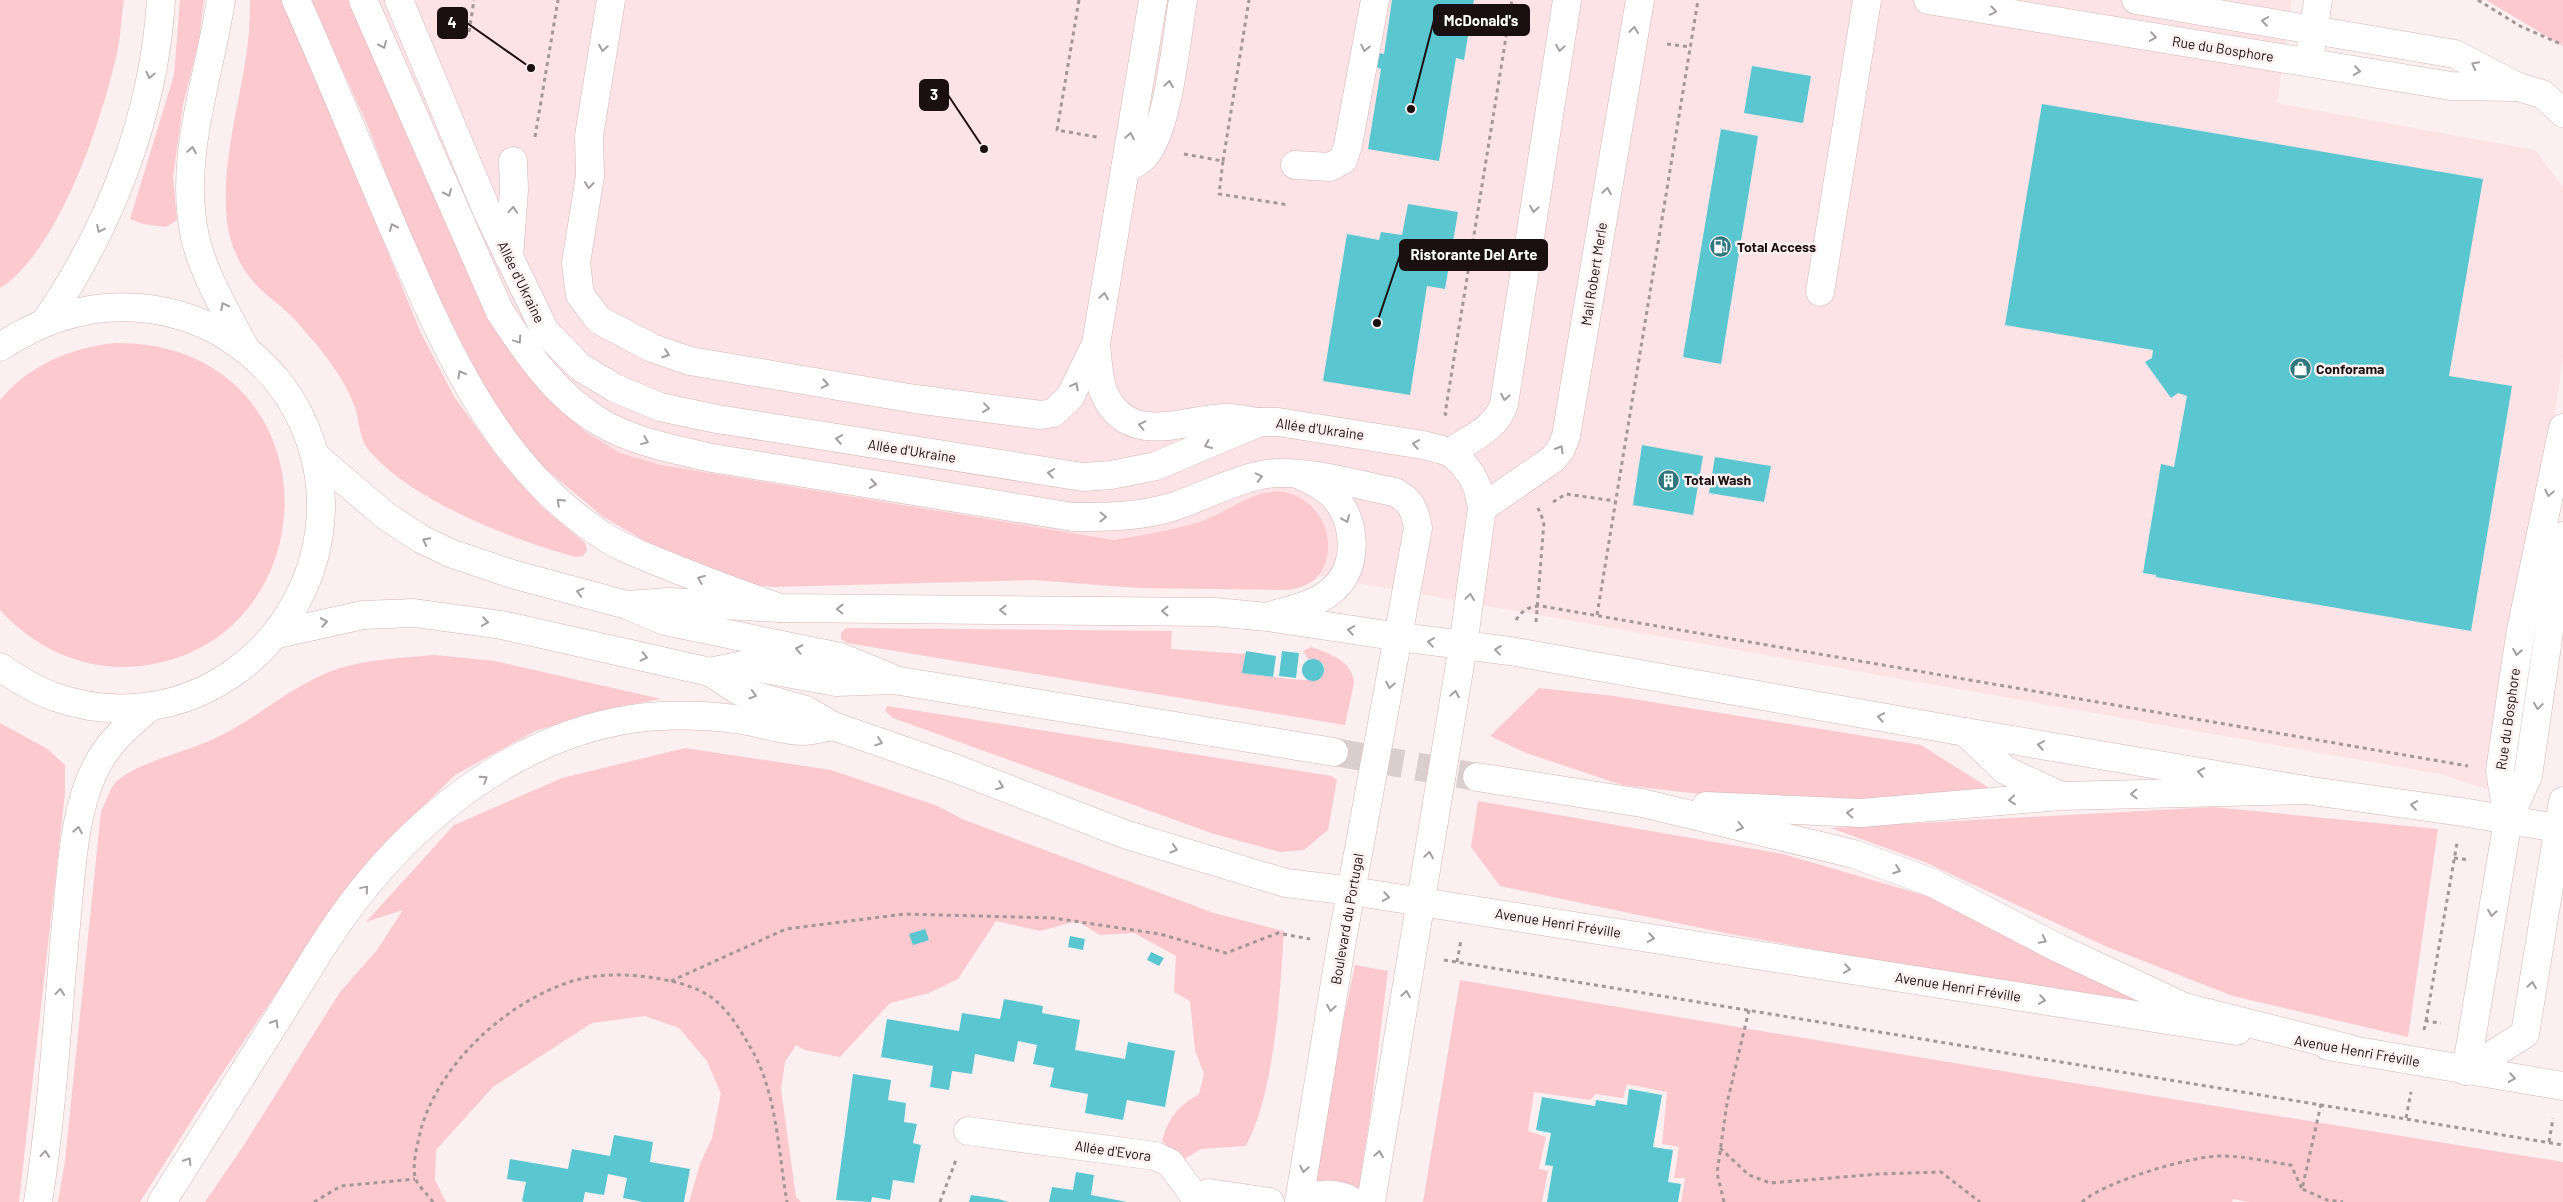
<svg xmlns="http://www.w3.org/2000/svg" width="2563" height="1202" font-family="Barlow,sans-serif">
	<rect width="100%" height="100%" fill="#fceff0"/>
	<path fill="#fde3e5" d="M349,0H2292L2277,103L2535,150L2563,187V357L2501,794L2440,774L1114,540L661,465L620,453L586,432L544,394L401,117Z"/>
	<g fill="#fcc9ce">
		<path d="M0,0H124C121,17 121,36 117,53C102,120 59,251 0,288Z"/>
		<path d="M180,0H204L199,40L183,105L173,177L177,220L166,227L143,224L130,219L174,75Z"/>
		<path d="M250,0H284L421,333L455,398L500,460L542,507L585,543L587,550L583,556L576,557C511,539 410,501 367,448C359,437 359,417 354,405C346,383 330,361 316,344C307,334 298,322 288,313C279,304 268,297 259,288C242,271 229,245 227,221C219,146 252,75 250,0Z"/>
		<path d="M311,0H349L401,117L544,394L586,432L620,453L661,465L1114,540C1144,535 1171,530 1200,522C1227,513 1258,485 1288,493C1321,501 1339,542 1321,572C1315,583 1302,587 1290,590L1139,588L1033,580L774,587L745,584L690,564L648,543L602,516L541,465L502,421L428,286L369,129Z"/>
		<path d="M2486,0H2563V42L2561,45Z"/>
		<path d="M115,343C143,343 170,347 196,359C305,410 313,562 222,634C194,655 158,667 123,667C75,667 32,645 0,610V400C29,365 70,348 115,343Z"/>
		<path d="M846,628L1172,631L1171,649L1246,654L1243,673C1254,674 1312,683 1319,679C1324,677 1324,671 1324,665L1316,659H1308L1303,651L1311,647C1329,653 1353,661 1354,683L1345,725L847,643L841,639V633Z"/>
		<path d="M434,655L495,661L661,699L611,708L535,731L455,775L371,858L317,933L213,1087L140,1202H58L65,1161L101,811C106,803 110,787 117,781C138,763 178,754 204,743C253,724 290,684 340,668C370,659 403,658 434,655Z"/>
		<path d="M1539,688L1614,696L1921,745L1989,788L1915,801L1777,803L1622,785L1526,753L1490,736Z"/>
		<path d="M887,706L1332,776L1337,780L1328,830L1304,850L1280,852L1214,834L893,718L885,711Z"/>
		<path d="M0,723L46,748L65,765V793L19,1202H0Z"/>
		<path d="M685,748L831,770L938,806L962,819L1214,913L1284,931C1280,994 1275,1091 1246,1146L1201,1149L1183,1160L1162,1141C1169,1117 1177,1107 1199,1094L1204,1074L1195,1050L1190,1001L1174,992L1176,956L1134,933L1100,935L1077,921L1040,931L996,921L958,979L929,993L890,1003L840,1057L805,1050L796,1045L785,1062L781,1089L796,1197L801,1202H689L700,1164L712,1138L721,1094L707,1061L679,1028L645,1016L592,1023L493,1087L436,1150L435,1180L446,1202H205L242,1148L340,992L377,950L403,910L366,922L454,825L562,778Z"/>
		<path d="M1478,801L1783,854L1927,896L2144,1002L2051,993L1725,933L1500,886L1471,847Z"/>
		<path d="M2213,807L2438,829L2408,1037L2233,996L2105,946L1927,863L1831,828Z"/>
		<path d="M1355,965L1388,971L1370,1116L1358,1193L1309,1184Z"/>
		<path d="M1460,980C1827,1043 2195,1103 2563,1162V1202H2249L2233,1199L2232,1202H1681L1685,1178H1674L1679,1147L1662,1144L1667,1092L1627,1084L1623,1098L1596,1094L1590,1100L1534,1092L1528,1131L1546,1137L1539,1169L1548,1171L1542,1202H1423Z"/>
	</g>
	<g fill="#5ac6d0">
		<path d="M1392,0H1474L1464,60L1456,58L1439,161L1368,149L1381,69L1376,67L1378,53L1384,54Z"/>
		<path d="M1752,66L1811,76L1803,123L1744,113Z"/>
		<path d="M2042,104L2483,179L2449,376L2512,386L2471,631L2156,577V575L2143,573L2161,464L2174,467L2187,396L2178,393L2171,398L2145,362L2152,358L2153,350L2005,325Z"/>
		<path d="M1721,129L1758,136L1721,364L1683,357Z"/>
		<path d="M1408,204L1458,212L1445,289L1427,286L1410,395L1323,381L1347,234L1379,240L1381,232L1402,235Z"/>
		<path d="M1642,445L1703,456L1693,515L1633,505Z"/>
		<path d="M1715,457L1771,466L1764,502L1709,493Z"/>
		<path d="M1246,651L1276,656L1273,677L1242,673Z"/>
		<path d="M1282,651L1299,653L1296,678L1279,676Z"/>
		<circle cx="1313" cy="670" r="11"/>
		<path d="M925,929L929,940L913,945L909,934Z"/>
		<path d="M1070,936L1085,939L1083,950L1068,947Z"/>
		<path d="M1151,952L1164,958L1159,966L1147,960Z"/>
		<path d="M1004,999L1043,1006L1042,1013L1080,1020L1075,1050L1125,1059L1128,1042L1175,1051L1165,1107L1127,1100L1123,1120L1085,1113L1088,1094L1050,1087L1054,1068L1033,1064L1037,1045L1018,1041L1014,1062L975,1054L972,1074L952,1071L949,1090L930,1087L933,1066L881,1057L887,1019L959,1031L962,1013L1000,1019Z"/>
		<path d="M853,1074L891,1080L888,1100L906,1103L904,1122L917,1124L913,1143L921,1145L914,1183L893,1180L890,1200L872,1197L871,1202L836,1200Z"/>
		<path d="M1629,1089L1662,1095L1653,1147L1673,1150L1668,1182L1681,1184L1678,1202H1547L1553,1166L1545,1165L1551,1133L1536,1130L1542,1097L1595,1106L1596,1100L1627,1105Z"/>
		<path d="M614,1135L653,1142L650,1162L690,1169L684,1202H643L623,1198L627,1178L608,1174L604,1195L585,1192L583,1202H525L522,1201L526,1182L507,1179L510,1159L568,1169L572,1149L610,1156Z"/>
		<path d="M1076,1172L1094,1175L1091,1195L1127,1202H1049L1052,1187L1073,1190Z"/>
		<path d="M971,1195L998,1199L1009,1202H969Z"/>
	</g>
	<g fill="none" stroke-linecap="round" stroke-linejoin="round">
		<path stroke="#dacecf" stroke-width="28" stroke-dasharray="28 14" stroke-linecap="butt" d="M1334,752L1477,777"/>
		<defs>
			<g id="minor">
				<path d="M363,0L500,312C527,353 556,396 600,422C631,441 676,450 712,458L1073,517C1107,517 1139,517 1172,507C1204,497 1244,474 1278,473C1316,472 1357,485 1395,492C1411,501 1415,510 1418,528L1341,946L1299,1202"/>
				<path d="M399,0L487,211L545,331L580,367L615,388L660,407L717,419L1083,477L1111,475L1156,466L1260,422H1278L1423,445L1450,452L1463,464L1472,476L1478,489L1482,508L1463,646L1371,1202"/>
				<path d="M611,0L589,136L590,176L576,263L580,295L599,320L652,348L690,361L915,399L1041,415L1053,413L1070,397L1096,344L1153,0"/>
				<path d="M1928,0L2451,86L2518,87"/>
				<path d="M2136,0L2455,54L2518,87L2542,94L2563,113"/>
				<path d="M2311,47L2318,0"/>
				<path d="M1295,165L1330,167L1343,160L1348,145L1375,0"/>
				<path d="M1125,169C1131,166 1139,162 1144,157C1169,129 1176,39 1183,0"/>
				<path d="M509,257L514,190L513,161"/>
				<path d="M1820,292L1867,0"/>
				<path d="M1096,344C1098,360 1098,379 1104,393C1128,447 1182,420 1224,418C1235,417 1247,421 1258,422"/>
				<path d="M1450,452C1470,439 1497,428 1504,404L1567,0"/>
				<path d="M1482,508L1553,459L1561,449L1566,436L1640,0"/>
				<path d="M2508,820L2528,776L2563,536"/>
				<path d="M2466,1071L2508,820L2500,771L2514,675L2521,630L2563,428"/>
				<path d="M2466,1071L2525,1034L2563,801"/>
				<path d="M968,1131L1155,1156L1170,1163L1195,1197L1209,1193L1270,1202"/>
				<path d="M1304,1202C1317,1191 1340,1193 1354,1202"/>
			</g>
			<g id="major">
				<path d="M1400,637L1510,651L1965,732L2305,790L2462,812L2563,829"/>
				<path d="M1352,891L2237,1031"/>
				<path d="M2328,1046L2563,1086"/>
			</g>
			<g id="highway">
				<path d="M221,0C209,79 178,157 195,237C204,276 227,313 245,348"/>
				<path d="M296,0C331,78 362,156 396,234C445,346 495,466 602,535C619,547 641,555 661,563C700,579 740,594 780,608"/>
				<path d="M45,322C110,228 154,115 161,0"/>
				<path d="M0,347C56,310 117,297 182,316C221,328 255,353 280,384C307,420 322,464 321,509C317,645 186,743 55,697C35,690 17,679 0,667"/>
				<path d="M315,456L386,516L421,539L450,553L512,574L627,605L665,621L840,657L889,677"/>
				<path d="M627,605L668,602L780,608L1214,612L1268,617L1400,637"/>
				<path d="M1273,615C1293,609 1314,605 1330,592C1358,570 1357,528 1338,501C1329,489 1314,482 1300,475"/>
				<path d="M277,634L363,615L414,613L502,625L710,672L739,691L806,710L833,726L954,768L1127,835L1286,883L1352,891"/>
				<path d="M710,672L743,665L836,682L894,680L1334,752"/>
				<path d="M1965,732L2005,770L2059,795"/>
				<path d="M1477,777L1642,803L1854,854L1933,883L2058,948L2184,1007L2351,1049"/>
				<path d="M1706,806L1861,813L2061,796L2305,790"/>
				<path d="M38,1202C52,1114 57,1024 65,935C71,880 72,805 101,758C114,737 133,722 151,706"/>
				<path d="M162,1202C199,1144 236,1085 273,1026C295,992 315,956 338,923C406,825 510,738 631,719C665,714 701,715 735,719C757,721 780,731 802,731C812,731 823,728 833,726"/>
			</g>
		</defs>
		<use href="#minor" stroke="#d5b5b8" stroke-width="29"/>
		<use href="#major" stroke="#d5b5b8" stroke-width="29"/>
		<use href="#highway" stroke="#d5b5b8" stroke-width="29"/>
		<g stroke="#a39798" stroke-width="3" stroke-dasharray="4 4" stroke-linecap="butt">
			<path d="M1079,0L1057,130L1097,137"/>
			<path d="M2478,0L2520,26L2563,45"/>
			<path d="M1509,19L1530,22"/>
			<path d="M469,32L474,0"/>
			<path d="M1667,44L1691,47"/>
			<path d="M535,137L558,0"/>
			<path d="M1184,154L1223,161L1219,194L1289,205"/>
			<path d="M1223,161L1249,0"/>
			<path d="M1447,415L1445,414L1512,0"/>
			<path d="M1553,502L1566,494L1615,501"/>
			<path d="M1597,615L1698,0"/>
			<path d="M1516,620C1522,610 1530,606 1541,606L2468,766"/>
			<path d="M1536,622L1544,522L1538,508"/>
			<path d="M2454,858L2469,860"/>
			<path d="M1444,960L2563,1145"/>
			<path d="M1457,962L1461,940"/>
			<path d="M671,981L786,929L904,914L1053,918L1160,934L1226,953L1278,933L1310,939"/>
			<path d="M2426,1021L2457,843"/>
			<path d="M2424,1030L2426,1021L2441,1023"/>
			<path d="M2321,1104L2302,1189L2327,1200L2343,1202"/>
			<path d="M2406,1118L2411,1092"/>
			<path d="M2549,1142L2553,1118"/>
			<path d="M1720,1148L1749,1175L1770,1183L1879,1174L1941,1172L1980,1202"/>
			<path d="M314,1202L341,1186L415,1179"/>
			<path d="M433,1202C428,1195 417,1185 415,1177C412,1162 418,1143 421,1129C440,1062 510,999 576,980C602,973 629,974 655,978C674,981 699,987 715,1000C729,1012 740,1029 749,1045C777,1090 778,1151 787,1202"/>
			<path d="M940,1202L956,1160"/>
			<path d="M1724,1202L1717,1173L1727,1103L1749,1010"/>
			<path d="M2082,1202C2104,1182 2192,1155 2223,1156C2245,1156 2269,1162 2291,1165L2302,1189"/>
		</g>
		<use href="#minor" stroke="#fff" stroke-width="28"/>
		<use href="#major" stroke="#fff" stroke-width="28"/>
		<use href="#highway" stroke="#fff" stroke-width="28"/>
	</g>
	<defs><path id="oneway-chevron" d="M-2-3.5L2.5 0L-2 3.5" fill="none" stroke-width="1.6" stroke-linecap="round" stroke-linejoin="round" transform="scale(1.25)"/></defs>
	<g stroke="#a49fa0">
		<use href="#oneway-chevron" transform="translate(1993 11) rotate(10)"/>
		<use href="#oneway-chevron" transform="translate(2265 21) rotate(-171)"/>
		<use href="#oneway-chevron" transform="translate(1634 30) rotate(-82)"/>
		<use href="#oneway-chevron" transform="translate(2153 37) rotate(9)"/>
		<use href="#oneway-chevron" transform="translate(383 45) rotate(66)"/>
		<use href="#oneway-chevron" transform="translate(603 48) rotate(99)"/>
		<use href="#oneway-chevron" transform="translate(1365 48) rotate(102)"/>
		<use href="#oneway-chevron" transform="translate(1560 48) rotate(99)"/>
		<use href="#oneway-chevron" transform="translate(2475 65) rotate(-153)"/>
		<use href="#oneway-chevron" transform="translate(2357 71) rotate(9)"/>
		<use href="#oneway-chevron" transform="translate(150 75) rotate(102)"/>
		<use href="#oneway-chevron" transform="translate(1169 84) rotate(-81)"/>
		<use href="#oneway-chevron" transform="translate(1130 136) rotate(-81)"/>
		<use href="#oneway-chevron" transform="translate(192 150) rotate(-81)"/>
		<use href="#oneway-chevron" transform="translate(589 185) rotate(96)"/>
		<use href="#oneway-chevron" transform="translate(1607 191) rotate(-80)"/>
		<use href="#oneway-chevron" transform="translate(448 193) rotate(66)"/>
		<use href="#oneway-chevron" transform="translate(1534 209) rotate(99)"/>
		<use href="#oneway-chevron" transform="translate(513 210) rotate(-86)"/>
		<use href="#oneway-chevron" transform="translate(393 227) rotate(-114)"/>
		<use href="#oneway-chevron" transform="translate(100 229) rotate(116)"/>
		<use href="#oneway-chevron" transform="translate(1104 296) rotate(-81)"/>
		<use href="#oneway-chevron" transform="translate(224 306) rotate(-117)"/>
		<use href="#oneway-chevron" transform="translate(518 340) rotate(56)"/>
		<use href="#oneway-chevron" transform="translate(666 354) rotate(20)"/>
		<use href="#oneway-chevron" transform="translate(461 374) rotate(-119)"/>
		<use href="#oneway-chevron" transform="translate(825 384) rotate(10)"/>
		<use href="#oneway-chevron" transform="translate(1075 386) rotate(-62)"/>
		<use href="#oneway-chevron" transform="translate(1505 397) rotate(100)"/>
		<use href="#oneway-chevron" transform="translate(986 408) rotate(7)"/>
		<use href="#oneway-chevron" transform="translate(1142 425) rotate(-167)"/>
		<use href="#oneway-chevron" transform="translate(839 439) rotate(-171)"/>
		<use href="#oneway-chevron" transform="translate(645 441) rotate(22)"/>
		<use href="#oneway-chevron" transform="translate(1416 444) rotate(-170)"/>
		<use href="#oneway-chevron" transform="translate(1208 445) rotate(156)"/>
		<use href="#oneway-chevron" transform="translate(1560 449) rotate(-60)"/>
		<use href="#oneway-chevron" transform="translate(1051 473) rotate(-171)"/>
		<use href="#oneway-chevron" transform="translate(1259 477) rotate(-13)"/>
		<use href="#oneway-chevron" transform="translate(873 484) rotate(9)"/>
		<use href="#oneway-chevron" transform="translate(2549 493) rotate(102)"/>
		<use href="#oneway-chevron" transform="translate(560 502) rotate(-136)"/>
		<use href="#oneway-chevron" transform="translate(1103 517) rotate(1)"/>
		<use href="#oneway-chevron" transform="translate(1346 519) rotate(68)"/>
		<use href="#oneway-chevron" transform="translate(426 541) rotate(-153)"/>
		<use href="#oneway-chevron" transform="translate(701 579) rotate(-158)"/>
		<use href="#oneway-chevron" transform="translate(580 592) rotate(-165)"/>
		<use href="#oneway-chevron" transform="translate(1470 597) rotate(-82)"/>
		<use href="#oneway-chevron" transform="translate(840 609) rotate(-179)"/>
		<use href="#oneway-chevron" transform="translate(1003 610) rotate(-180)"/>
		<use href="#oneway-chevron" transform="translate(1165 611) rotate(-180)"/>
		<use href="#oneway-chevron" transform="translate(324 622) rotate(-10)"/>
		<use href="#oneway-chevron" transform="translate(485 622) rotate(9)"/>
		<use href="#oneway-chevron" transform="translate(1351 630) rotate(-171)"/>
		<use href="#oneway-chevron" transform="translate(1431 642) rotate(-172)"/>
		<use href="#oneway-chevron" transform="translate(799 649) rotate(-168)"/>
		<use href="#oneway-chevron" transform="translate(1498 650) rotate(-173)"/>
		<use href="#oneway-chevron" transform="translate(2517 652) rotate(99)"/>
		<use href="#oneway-chevron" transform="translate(644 657) rotate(13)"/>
		<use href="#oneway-chevron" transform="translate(1390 685) rotate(101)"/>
		<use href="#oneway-chevron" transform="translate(1455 694) rotate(-80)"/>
		<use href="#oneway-chevron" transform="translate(753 695) rotate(16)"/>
		<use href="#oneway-chevron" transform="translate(2538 706) rotate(98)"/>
		<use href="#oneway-chevron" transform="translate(1881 717) rotate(-170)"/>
		<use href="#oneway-chevron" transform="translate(879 742) rotate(19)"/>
		<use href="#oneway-chevron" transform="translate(2041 745) rotate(-170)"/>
		<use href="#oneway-chevron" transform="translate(2201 772) rotate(-170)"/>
		<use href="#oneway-chevron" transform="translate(484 779) rotate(-33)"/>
		<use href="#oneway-chevron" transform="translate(1000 786) rotate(21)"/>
		<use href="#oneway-chevron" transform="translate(2134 794) rotate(179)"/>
		<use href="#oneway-chevron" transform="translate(2012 800) rotate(175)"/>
		<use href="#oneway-chevron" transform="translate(2414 805) rotate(-172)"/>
		<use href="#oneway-chevron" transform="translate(1850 813) rotate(-177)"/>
		<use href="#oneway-chevron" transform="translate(1740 827) rotate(14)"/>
		<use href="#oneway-chevron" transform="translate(78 830) rotate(-80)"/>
		<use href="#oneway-chevron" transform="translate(1174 849) rotate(17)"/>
		<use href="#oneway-chevron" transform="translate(1429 855) rotate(-81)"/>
		<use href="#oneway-chevron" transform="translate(1897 870) rotate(20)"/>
		<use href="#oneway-chevron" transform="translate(365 889) rotate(-50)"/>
		<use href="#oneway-chevron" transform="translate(1386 897) rotate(9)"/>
		<use href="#oneway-chevron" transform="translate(2492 913) rotate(99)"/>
		<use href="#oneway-chevron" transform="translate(1651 938) rotate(9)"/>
		<use href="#oneway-chevron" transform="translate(2043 940) rotate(27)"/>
		<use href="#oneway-chevron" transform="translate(1847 969) rotate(9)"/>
		<use href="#oneway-chevron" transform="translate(2532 985) rotate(-81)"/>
		<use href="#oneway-chevron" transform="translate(60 992) rotate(-85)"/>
		<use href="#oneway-chevron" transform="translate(1406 994) rotate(-81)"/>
		<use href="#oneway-chevron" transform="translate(2042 1000) rotate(9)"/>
		<use href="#oneway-chevron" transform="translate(1331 1008) rotate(99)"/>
		<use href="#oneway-chevron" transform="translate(275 1023) rotate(-58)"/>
		<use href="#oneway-chevron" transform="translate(2512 1078) rotate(9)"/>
		<use href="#oneway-chevron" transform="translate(45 1154) rotate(-85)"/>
		<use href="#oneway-chevron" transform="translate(1379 1154) rotate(-81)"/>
		<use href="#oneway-chevron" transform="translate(188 1161) rotate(-58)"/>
		<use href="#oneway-chevron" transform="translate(1304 1169) rotate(99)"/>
	</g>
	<defs>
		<symbol id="fuel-disc" viewBox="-11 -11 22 22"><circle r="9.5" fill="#2e777e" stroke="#fceff0"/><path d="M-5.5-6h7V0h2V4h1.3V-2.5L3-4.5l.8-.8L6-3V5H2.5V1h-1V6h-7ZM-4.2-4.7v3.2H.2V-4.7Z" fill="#fff"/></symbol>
		<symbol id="shop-disc" viewBox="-11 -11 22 22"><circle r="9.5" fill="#2e777e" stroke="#fceff0"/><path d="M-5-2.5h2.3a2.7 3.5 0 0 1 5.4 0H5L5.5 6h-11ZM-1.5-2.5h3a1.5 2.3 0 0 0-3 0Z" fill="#fff"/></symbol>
		<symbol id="building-disc" viewBox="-11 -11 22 22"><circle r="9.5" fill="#2e777e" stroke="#fceff0"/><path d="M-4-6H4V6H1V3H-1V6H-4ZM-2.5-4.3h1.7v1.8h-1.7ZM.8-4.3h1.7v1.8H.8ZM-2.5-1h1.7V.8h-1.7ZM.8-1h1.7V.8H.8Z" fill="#fff"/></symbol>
	</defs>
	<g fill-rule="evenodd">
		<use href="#fuel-disc" x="1708" y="234" width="25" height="25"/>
		<use href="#shop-disc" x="2288" y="356" width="25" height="25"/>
		<use href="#building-disc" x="1656" y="468" width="25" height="25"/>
	</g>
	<g text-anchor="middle" stroke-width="5" stroke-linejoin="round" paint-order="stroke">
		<g font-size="14" fill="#1b1011" stroke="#fceff0">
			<text transform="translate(2223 49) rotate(9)" y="5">Rue du Bosphore</text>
			<text transform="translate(1594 274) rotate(-81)" y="5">Mail Robert Merle</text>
			<text transform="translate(521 282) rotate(64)" y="5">Allée d'Ukraine</text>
			<text transform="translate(1320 429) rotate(8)" y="5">Allée d'Ukraine</text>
			<text transform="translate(912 451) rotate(9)" y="5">Allée d'Ukraine</text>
			<text transform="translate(2508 719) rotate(-82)" y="5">Rue du Bosphore</text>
			<text transform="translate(1347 919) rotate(-80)" y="5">Boulevard du Portugal</text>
			<text transform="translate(1558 923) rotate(9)" y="5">Avenue Henri Fréville</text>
			<text transform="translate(1958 987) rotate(9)" y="5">Avenue Henri Fréville</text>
			<text transform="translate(2357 1051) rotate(10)" y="5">Avenue Henri Fréville</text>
			<text transform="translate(1113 1151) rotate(8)" y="5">Allée d'Evora</text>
		</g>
		<g font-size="14" font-weight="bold" fill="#1b1011" stroke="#fceff0" text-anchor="start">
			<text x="1737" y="252">Total Access</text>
			<text x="2316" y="374">Conforama</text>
			<text x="1684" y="485">Total Wash</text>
		</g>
	</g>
	<path fill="none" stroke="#1b1011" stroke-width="2" d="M1411 109L1434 20M531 68L467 23M984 149L948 95M1377 323L1400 255"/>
	<g fill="#1b1011" stroke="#fceff0" stroke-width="2">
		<circle cx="1411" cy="109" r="5"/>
		<circle cx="531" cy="68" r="5"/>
		<circle cx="984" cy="149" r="5"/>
		<circle cx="1377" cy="323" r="5"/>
	</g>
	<g fill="#1b1011" stroke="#1b1011" stroke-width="2">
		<rect x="1434" y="5" width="95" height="30" rx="5"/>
		<rect x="438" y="8" width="29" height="30" rx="5"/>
		<rect x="920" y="80" width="28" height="30" rx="5"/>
		<rect x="1400" y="240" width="147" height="30" rx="5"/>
	</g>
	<g font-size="15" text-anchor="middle" font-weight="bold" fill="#fff">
		<text x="1481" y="26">McDonald's</text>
		<text x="452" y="28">4</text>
		<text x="934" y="100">3</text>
		<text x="1474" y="260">Ristorante Del Arte</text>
	</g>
</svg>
